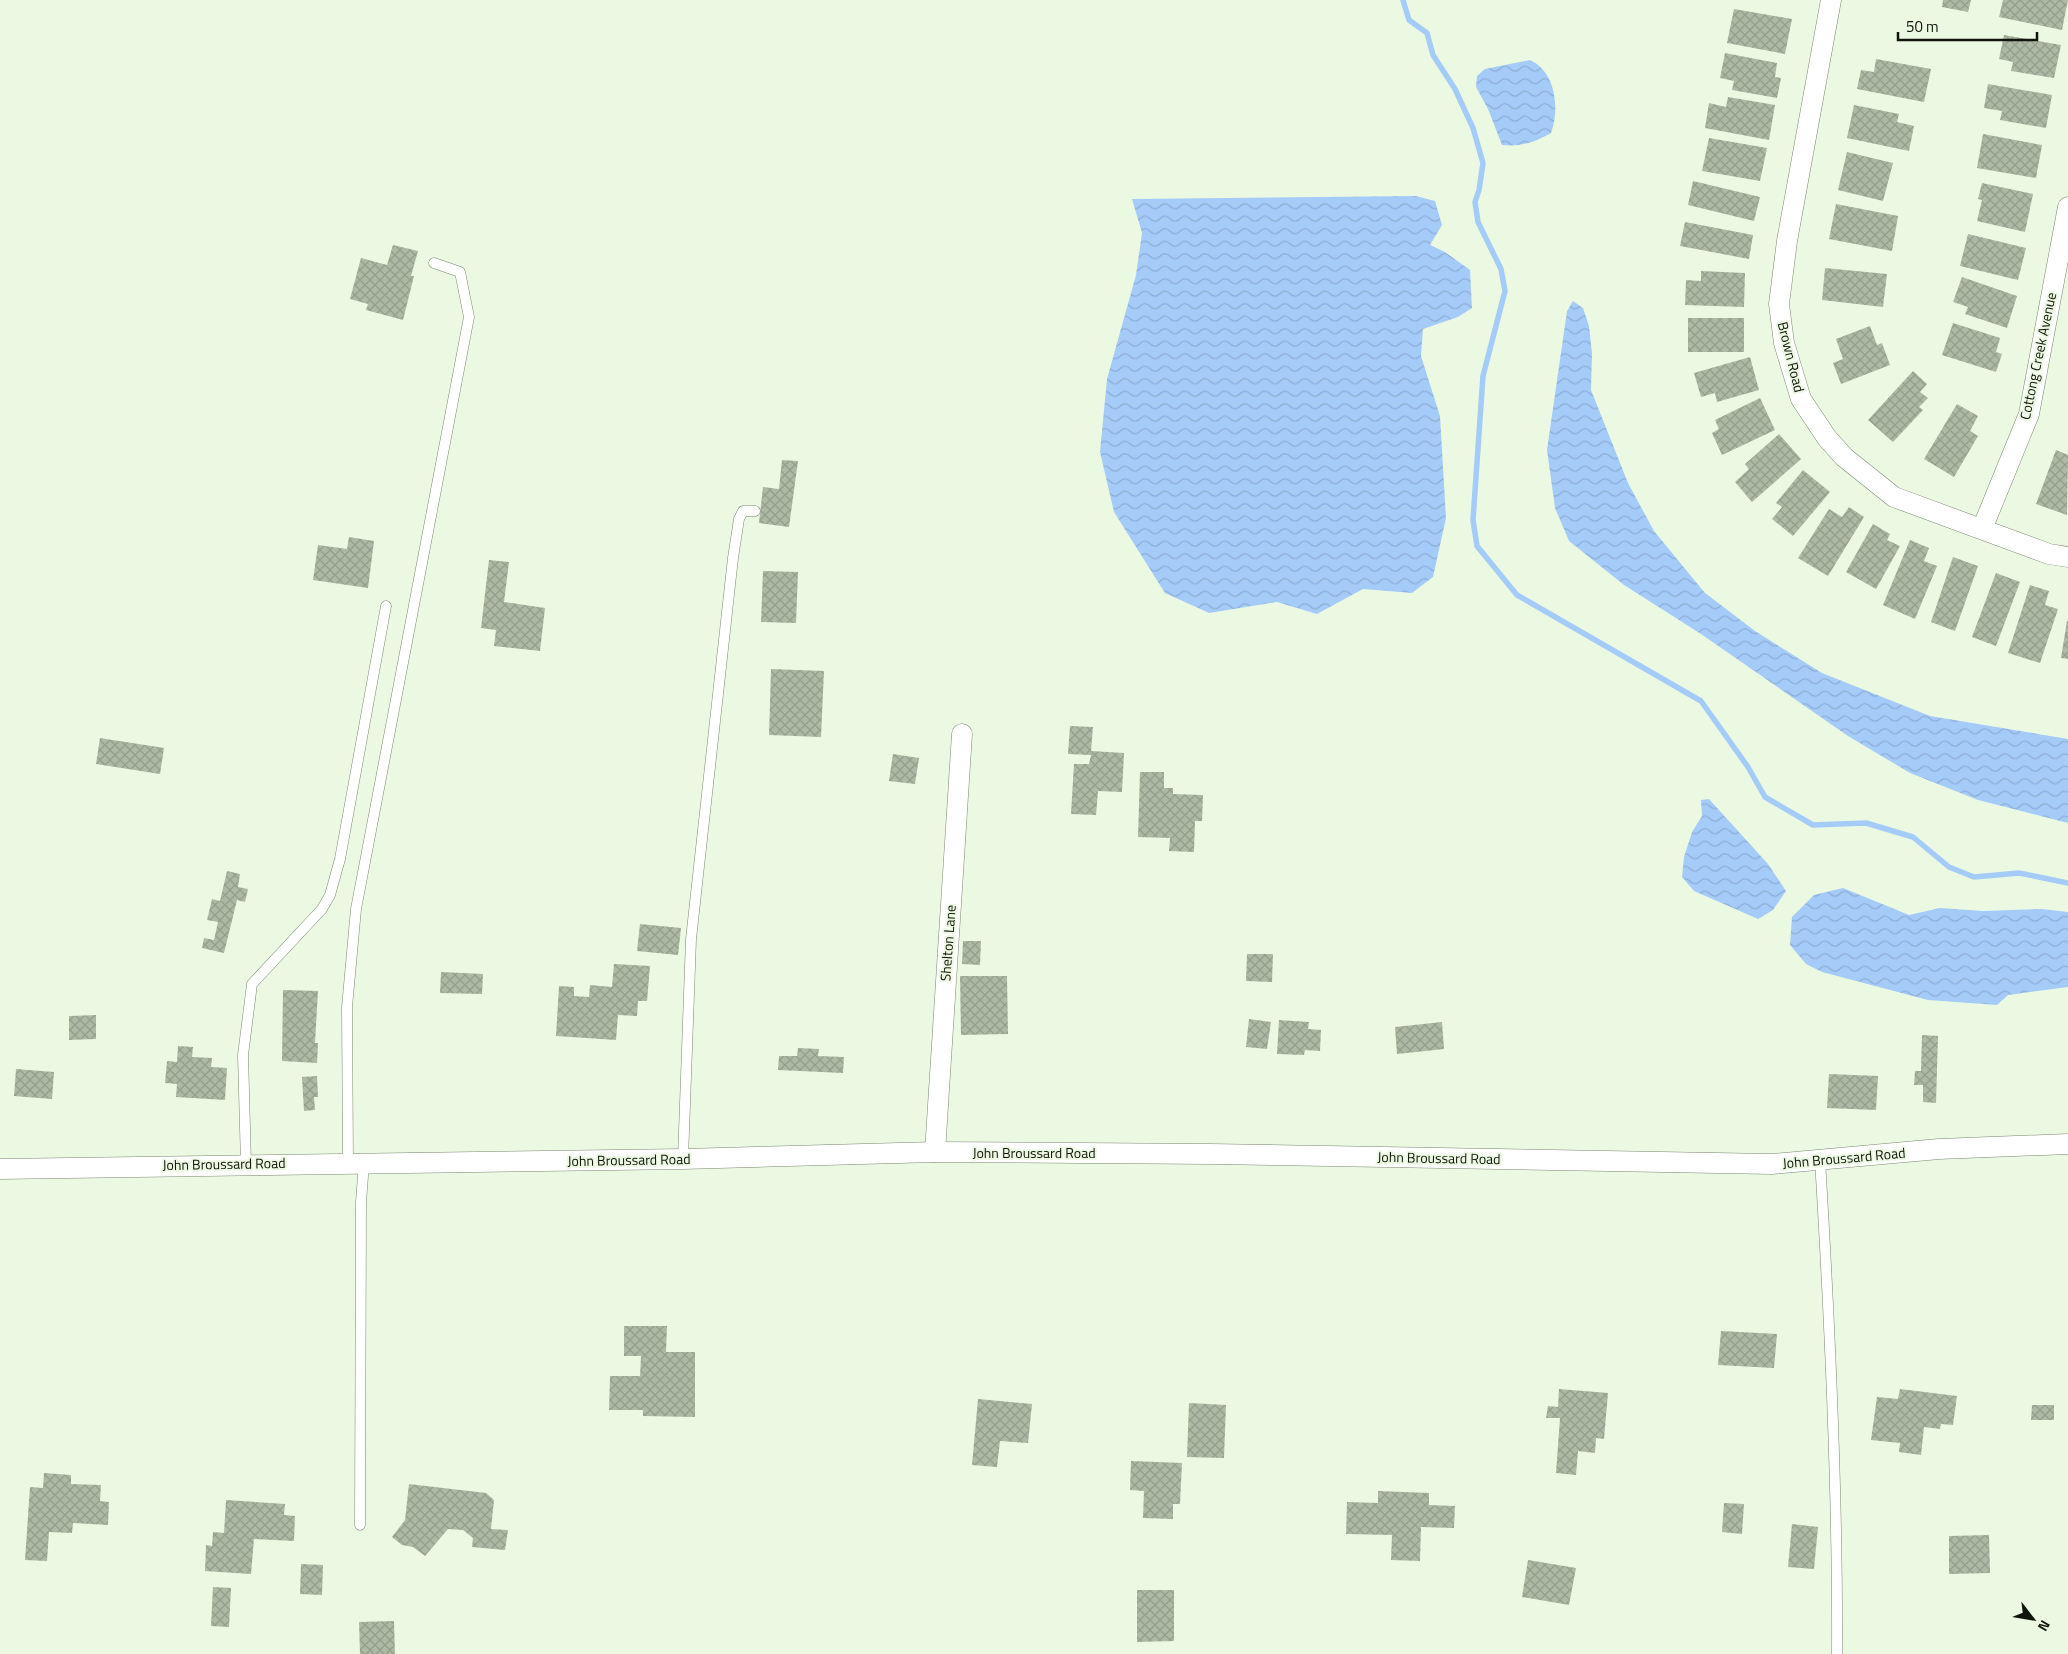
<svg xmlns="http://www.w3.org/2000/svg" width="2068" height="1654" font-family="'Titillium Web',sans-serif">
	<defs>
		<pattern id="water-waves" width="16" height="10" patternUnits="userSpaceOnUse" patternTransform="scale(1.25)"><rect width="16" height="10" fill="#a5cbf9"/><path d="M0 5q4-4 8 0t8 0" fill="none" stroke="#8dadd4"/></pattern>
		<pattern id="building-cross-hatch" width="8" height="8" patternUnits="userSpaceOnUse" patternTransform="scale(1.25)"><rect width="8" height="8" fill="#adb9a4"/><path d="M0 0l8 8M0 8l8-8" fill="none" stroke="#949e8c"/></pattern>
	</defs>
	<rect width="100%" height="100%" fill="#ecf9e2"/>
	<g fill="url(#water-waves)">
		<path d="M1530,60C1556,72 1560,109 1551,133C1536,142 1520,147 1502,145L1488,109L1476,87L1477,76L1485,69Z"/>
		<path d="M1416,196L1435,201L1442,225L1430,245L1445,252L1470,270L1472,308L1458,317L1423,329L1421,356L1440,416L1446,518L1433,577L1412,593L1363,589L1317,614L1277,602L1209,613L1165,593L1114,512L1100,452L1107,379L1136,275L1142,233L1132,199Z"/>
		<path d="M1573,301L1583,308L1589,326L1592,353L1591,390L1628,483L1654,531L1705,593L1755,631L1822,673L1930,716L2068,739V823L1978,800L1910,773L1848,736L1701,634L1624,585L1569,541L1555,508L1547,450L1567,311Z"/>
		<path d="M1709,799L1768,864L1786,891L1773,910L1758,919L1694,891L1682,877L1684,857L1692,832L1702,816L1701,800Z"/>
		<path d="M1843,888L1909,915L1940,908L1983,911L2042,909L2068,912V987L2008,995L1997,1005L1928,1000L1822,972L1806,964L1790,945L1792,917L1814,895Z"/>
	</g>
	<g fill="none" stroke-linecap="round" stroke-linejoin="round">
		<path stroke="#a5cbf9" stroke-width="5.5" d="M1403,0L1409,20L1427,33L1433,55L1455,89L1473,128L1483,163L1479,190L1475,202L1478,222L1501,269L1505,291L1483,376L1473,520L1477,546L1517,595L1701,701L1748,767L1765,797L1813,825L1866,823L1913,837L1949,867L1974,877L2019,873L2068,883"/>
	</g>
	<g fill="url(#building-cross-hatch)">
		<path d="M1943,0H1971L1968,12L1942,7Z"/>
		<path d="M2003,0H2068L2062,30L1999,17Z"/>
		<path d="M1734,9L1792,19L1785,54L1727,43Z"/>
		<path d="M2004,35L2061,45L2054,78L2011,71L2013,62L1999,59Z"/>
		<path d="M1725,53L1777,63L1775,77L1781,78L1777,98L1732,90L1734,81L1720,78Z"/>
		<path d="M1876,59L1931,69L1924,102L1857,89L1861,70L1874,72Z"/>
		<path d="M1988,84L2052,95L2046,128L2000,120L2002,111L1984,108Z"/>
		<path d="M1728,97L1775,105L1769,140L1705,128L1709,103L1726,107Z"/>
		<path d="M1854,105L1899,114L1897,122L1914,126L1909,151L1847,138Z"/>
		<path d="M1983,134L2042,145L2036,178L1977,168Z"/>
		<path d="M1709,138L1767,148L1760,181L1702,171Z"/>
		<path d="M1847,152L1893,163L1883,201L1838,190Z"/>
		<path d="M1693,181L1760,197L1754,221L1688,205Z"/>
		<path d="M1982,183L2033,194L2025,232L1977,221L1982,200L1978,199Z"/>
		<path d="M1836,204L1898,216L1892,251L1829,239Z"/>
		<path d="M1685,222L1753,235L1749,259L1680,246Z"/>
		<path d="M1968,234L2026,248L2018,280L1960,266Z"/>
		<path d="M393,245L418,251L411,276H414L403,320L366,310L368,304L350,299L361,258L387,265Z"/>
		<path d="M1825,268L1887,274L1883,307L1822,300Z"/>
		<path d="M1701,271L1745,273L1744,307L1685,305L1686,280L1701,281Z"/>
		<path d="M1962,277L2017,296L2007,328L1965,314L1968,307L1953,302Z"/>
		<rect x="1688" y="318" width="56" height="34"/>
		<path d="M1953,323L2000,338L1996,352L2002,354L1996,372L1942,355Z"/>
		<path d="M1870,326L1877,345L1882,343L1890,365L1841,384L1833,363L1843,359L1836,339Z"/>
		<path d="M1750,357L1759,390L1717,402L1715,393L1701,397L1694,373Z"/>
		<path d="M1913,371L1927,384L1920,392L1928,398L1919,407L1923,410L1893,442L1868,420Z"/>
		<path d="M1760,398L1775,430L1722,455L1712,433L1719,429L1715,420Z"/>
		<path d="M1957,404L1978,416L1970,431L1978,436L1954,477L1924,459Z"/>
		<path d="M1779,434L1801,459L1752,502L1735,482L1749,469L1745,464Z"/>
		<path d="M2056,450L2068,455L2067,515L2036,504Z"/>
		<path d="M782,460L798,461L789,527L759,523L763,487L779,489Z"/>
		<path d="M1803,470L1830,492L1793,536L1772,519L1782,507L1776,503Z"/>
		<path d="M1849,507L1864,517L1828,576L1798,558L1829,509L1842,517Z"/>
		<path d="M1873,524L1890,534L1887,540L1900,546L1876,589L1846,572Z"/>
		<path d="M349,537L374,541L368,588L313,580L318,545L347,549Z"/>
		<path d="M1910,540L1929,548L1924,561L1937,566L1915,619L1883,605Z"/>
		<path d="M1953,557L1978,566L1955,631L1931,622Z"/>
		<path d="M489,560L509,562L504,602L545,608L540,651L494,646L496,630L481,628Z"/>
		<path d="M763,571L798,572L796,623L761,622Z"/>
		<path d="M1996,573L2020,582L1996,646L1972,637Z"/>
		<path d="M2030,585L2049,591L2045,605L2058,609L2040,663L2008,653Z"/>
		<path d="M2067,621H2068V659L2061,658Z"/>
		<path d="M771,669L824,671L821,737L769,735Z"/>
		<path d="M1070,726L1093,727L1091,751L1124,753L1122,792L1098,791L1096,815L1071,814L1074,764H1089L1091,755L1068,754Z"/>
		<path d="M100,738L164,748L160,774L96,764Z"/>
		<path d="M893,754L919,758L915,784L889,781Z"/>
		<path d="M1140,772H1164V788H1173V794L1203,795L1202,821H1195L1194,852L1169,851L1170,838L1138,837Z"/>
		<path d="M227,871L240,874L238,887L248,889L245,902L237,900L224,953L202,948L204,938L214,940L218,922L207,920L212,899L220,901Z"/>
		<path d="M640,924L681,928L678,955L637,951Z"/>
		<path d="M963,941H981L980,965L962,964Z"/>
		<path d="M1247,954H1273L1272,982L1246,981Z"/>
		<path d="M614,964L650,966L647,1001H638L637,1016L618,1015L616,1040L556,1036L559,986L574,987V996L589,997L590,985L612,987Z"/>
		<path d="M441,972L483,974L482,994L440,993Z"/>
		<path d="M960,976H1007L1008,1034L961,1035Z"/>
		<path d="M283,990L318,991L315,1043H318L317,1063L282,1061Z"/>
		<path d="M96,1015V1039L69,1040V1016Z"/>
		<path d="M1249,1019L1271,1022L1267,1049L1246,1047Z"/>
		<path d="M1279,1020L1309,1022L1308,1029L1321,1030L1320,1051L1305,1050L1304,1055L1277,1054Z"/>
		<path d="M1442,1022L1444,1049L1397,1054L1395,1027Z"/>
		<path d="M1922,1035L1938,1036L1936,1103L1923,1102V1085H1914L1915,1071H1921Z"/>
		<path d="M178,1046L193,1047L192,1057L212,1058L211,1067L227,1068L225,1100L176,1097L177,1084L165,1083L167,1061L177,1062Z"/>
		<path d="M798,1048L819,1049L818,1056L844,1057L843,1073L778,1070L779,1056H797Z"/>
		<path d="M16,1069L54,1072L52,1099L14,1096Z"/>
		<path d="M1829,1074L1878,1076L1876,1110L1827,1108Z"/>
		<path d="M317,1076L318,1097H314L315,1110L304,1111L302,1077Z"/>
		<path d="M624,1326H667L666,1352H695V1417L643,1416V1410H609L610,1376H640L641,1356H624Z"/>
		<path d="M1721,1331L1777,1334L1774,1368L1718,1365Z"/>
		<path d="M1559,1389L1608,1393L1604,1439L1596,1438L1595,1453L1578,1451L1576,1475L1556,1473L1560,1418H1546L1548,1406L1558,1407Z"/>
		<path d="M1900,1389L1957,1396L1953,1425L1941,1424L1940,1429L1924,1427L1921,1455L1899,1452L1900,1443L1871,1440L1877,1397L1898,1399Z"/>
		<path d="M978,1399L1032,1404L1028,1443L1000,1441L997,1467L972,1465Z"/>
		<path d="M1189,1403L1226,1405L1224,1458L1187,1457Z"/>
		<path d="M2032,1405H2054V1420H2031Z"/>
		<path d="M1131,1461L1182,1463L1180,1504H1173V1519L1143,1518L1144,1491L1130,1490Z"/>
		<path d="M44,1473L71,1475V1484L101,1485L100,1501L109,1502L108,1525L73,1523L72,1533L49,1532L47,1561L25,1560L30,1487L43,1488Z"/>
		<path d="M409,1484L486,1493L494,1500L491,1529L508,1530L505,1550L472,1547L473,1538L463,1530L448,1529L425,1556L413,1547L402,1545L392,1537L405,1520Z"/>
		<path d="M1378,1491L1429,1493V1505L1455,1506L1454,1528L1421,1527L1420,1561L1391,1560L1392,1535L1346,1534L1347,1502L1378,1503Z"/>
		<path d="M226,1500L285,1504L284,1515L295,1516L294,1541L254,1539L251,1574L205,1571L206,1545L212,1546L213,1532L224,1533Z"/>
		<path d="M1724,1503L1744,1504L1742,1534L1722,1532Z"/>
		<path d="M1792,1524L1818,1527L1814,1569L1788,1567Z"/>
		<path d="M1989,1535L1990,1573L1949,1574V1536Z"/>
		<path d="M1528,1560L1576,1568L1569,1605L1522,1597Z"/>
		<path d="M301,1564L323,1565L322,1595L300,1594Z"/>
		<path d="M213,1587L231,1588L229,1627L211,1626Z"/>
		<path d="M1137,1590H1174V1641L1137,1642Z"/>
		<path d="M394,1621L395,1654H360L359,1622Z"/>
	</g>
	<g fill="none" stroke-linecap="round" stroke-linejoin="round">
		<defs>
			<g id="service">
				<path d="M683,1159L691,939L733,558L739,519L743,511H755"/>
				<path d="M1820,1160C1830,1324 1838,1489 1837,1654"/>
				<path d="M348,1163L347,1007L356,909L469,317L460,272L434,263"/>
				<path d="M246,1164L243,1055L252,984L322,909L330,895L340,859L386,606"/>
				<path d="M360,1525L361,1202L364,1163"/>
			</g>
			<g id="minor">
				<path d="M1831,0L1787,241L1779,304L1784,343L1801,399L1827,438L1844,457L1894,497L2049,554L2068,557"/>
				<path d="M1982,529L2029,414L2068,207"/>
				<path d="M935,1152L962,734"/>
				<path d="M0,1169L683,1159L935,1152L1211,1154L1772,1164L1939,1149L2068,1144"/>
			</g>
		</defs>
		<use href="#service" stroke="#7a8671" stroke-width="11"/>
		<use href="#minor" stroke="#7a8671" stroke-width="21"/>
		<use href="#service" stroke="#fff" stroke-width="10"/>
		<use href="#minor" stroke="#fff" stroke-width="20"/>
	</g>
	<g text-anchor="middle" stroke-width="4" stroke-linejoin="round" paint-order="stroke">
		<g font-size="14" fill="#10140c" stroke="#ecf9e2">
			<text transform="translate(2038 356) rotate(-78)" y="5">Cottong Creek Avenue</text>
			<text transform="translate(1791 357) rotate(76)" y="5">Brown Road</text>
			<text transform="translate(948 943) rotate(-86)" y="5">Shelton Lane</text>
			<text x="1034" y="1158">John Broussard Road</text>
			<text transform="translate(1439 1158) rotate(1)" y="5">John Broussard Road</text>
			<text transform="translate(1844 1158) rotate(-5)" y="5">John Broussard Road</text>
			<text transform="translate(629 1160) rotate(-1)" y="5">John Broussard Road</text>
			<text transform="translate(224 1164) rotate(-1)" y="5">John Broussard Road</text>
		</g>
	</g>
	<g transform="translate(2033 1619) rotate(121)" stroke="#ecf9e2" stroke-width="4" paint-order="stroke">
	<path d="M0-4L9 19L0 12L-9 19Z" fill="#10140c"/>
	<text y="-8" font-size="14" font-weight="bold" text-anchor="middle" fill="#10140c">N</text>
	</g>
	<path d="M1898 32v8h139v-8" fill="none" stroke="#10140c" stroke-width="2.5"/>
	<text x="1906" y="32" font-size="15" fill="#10140c" stroke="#ecf9e2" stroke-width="4" paint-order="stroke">50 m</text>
</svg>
